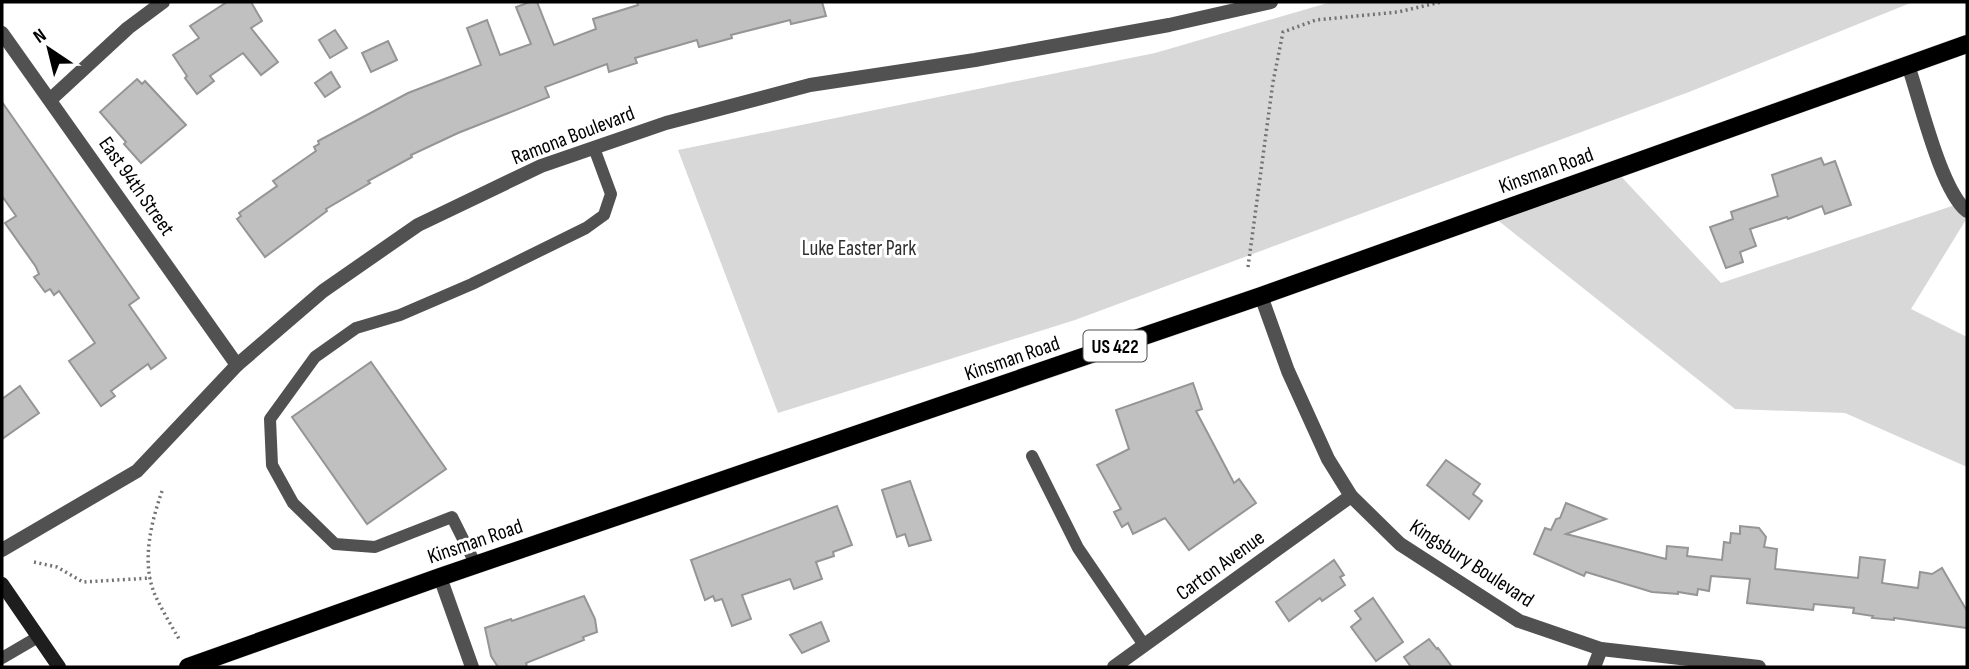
<svg xmlns="http://www.w3.org/2000/svg" width="1969" height="669" font-family="'Sofia Sans Condensed',sans-serif">
	<rect width="100%" height="100%" fill="#fff"/>
	<g fill="#d8d8d8">
		<path d="M1331,2H1913L1689,92L1075,320L778,413L678,150L1155,53Z"/>
		<path d="M1615,170L1721,283L1958,204L1967,211V218L1911,309L1967,337V467L1845,413L1735,409L1490,214Z"/>
	</g>
	<g fill="#c0c0c0" stroke="#959595" stroke-width="2">
		<path d="M227,2H251L262,21L251,28L278,62L261,75L243,53L210,76L214,81L197,94L185,78L187,76L173,55L199,38L190,26Z"/>
		<path d="M530,2H537L554,45L596,29L593,19L638,5L637,2H822L826,16L791,24L790,20L731,35L732,38L699,47L697,40L635,58L637,63L609,72L607,64L545,87L549,97L458,133L411,155L412,157L368,181L370,183L326,209L327,211L265,257L237,219L241,216L239,213L277,186L273,181L316,151L314,147L319,144L318,141L408,93L481,65L467,28L487,20L500,55L531,44L516,7Z"/>
		<path d="M335,30L347,48L330,58L319,40Z"/>
		<path d="M388,41L397,60L371,72L362,53Z"/>
		<path d="M331,72L340,87L325,97L315,83Z"/>
		<path d="M137,79L142,84L145,81L186,125L141,163L124,144L126,142L100,112Z"/>
		<path d="M2,102L139,298L129,305L166,358L151,369L148,364L111,391L115,396L101,406L69,361L95,343L59,291L54,295L50,289L45,292L34,277L39,274L36,267L5,223L16,216L2,196Z"/>
		<path d="M1821,158L1824,165L1835,161L1851,205L1825,214L1822,206L1788,219L1787,217L1750,229L1756,246L1740,252L1743,262L1726,268L1710,227L1733,219L1731,212L1778,196L1772,175Z"/>
		<path d="M371,362L446,469L367,524L292,417Z"/>
		<path d="M1193,383L1202,409L1196,411L1234,483L1239,479L1256,503L1189,550L1165,518L1133,534L1128,523L1122,527L1114,512L1121,509L1097,465L1129,449L1116,410Z"/>
		<path d="M20,386L39,413L2,439V399Z"/>
		<path d="M1446,460L1480,484L1473,494L1482,501L1469,519L1427,485Z"/>
		<path d="M910,481L931,540L909,546L905,534L897,537L882,490Z"/>
		<path d="M1566,503L1606,519L1566,534L1666,559L1667,546L1688,548L1687,556L1722,560L1724,542L1730,543L1731,533L1740,534V526L1759,528L1766,537L1764,547L1777,549L1775,569L1858,578L1860,557L1885,560L1882,583L1918,588L1920,572L1932,574L1942,568L1967,611V628L1894,618V620L1872,618L1873,616L1853,613L1854,608L1814,604L1813,610L1747,603L1750,579L1711,576L1709,591L1698,589L1697,595L1678,592V594L1652,592L1586,572L1584,576L1534,554L1545,528L1551,530L1556,519L1560,518Z"/>
		<path d="M837,506L852,545L833,552L834,556L816,562L822,579L794,589L790,579L742,595L751,619L732,626L722,599L715,601L713,596L705,600L691,560Z"/>
		<path d="M1334,560L1344,575L1340,577L1345,585L1322,601L1320,598L1289,621L1276,602Z"/>
		<path d="M584,596L595,619L597,632L583,637L584,640L526,663L527,667H498L491,656L485,628L511,619L512,621Z"/>
		<path d="M1373,598L1403,642L1376,661L1351,627L1361,619L1355,611Z"/>
		<path d="M821,622L829,641L802,653L790,635Z"/>
		<path d="M1429,639L1437,649L1438,648L1452,667H1411L1404,657Z"/>
	</g>
	<g fill="none" stroke-linecap="round" stroke-linejoin="round">
		<defs>
			<path id="primary" d="M188,667L440,577L1261,296L1967,44"/>
		</defs>
		<use href="#primary" stroke="#dbdbdb" stroke-width="19"/>
		<g stroke="#737373" stroke-width="3.5" stroke-dasharray="2 3.5" stroke-linecap="butt">
			<path d="M1248,267L1273,82L1283,32L1316,20L1398,12L1441,2"/>
			<path d="M162,491C151,523 141,562 155,595C162,610 171,625 179,639"/>
			<path d="M34,562L57,567L83,582L151,578"/>
		</g>
		<g stroke="#515151" stroke-width="12">
			<path d="M1032,456L1078,548L1144,645"/>
			<path d="M476,565L452,517L375,547L335,544L293,503L272,465L270,419L315,357L356,328L400,315L472,284L586,228L604,215L611,194L594,148"/>
			<path d="M2,658L38,637"/>
		</g>
		<g stroke="#515151" stroke-width="14">
			<path d="M2,33L237,365"/>
			<path d="M1908,65C1920,100 1941,191 1967,211"/>
			<path d="M51,99L128,28L163,2"/>
			<path d="M1261,296L1288,371L1328,459L1351,496L1400,544L1519,621L1601,649L1759,667"/>
			<path d="M2,550L137,471L237,365L323,291L418,225L541,166L666,123L810,85L975,60L1169,25L1271,2"/>
			<path d="M440,577L472,667"/>
			<path d="M1114,667L1351,496"/>
			<path d="M1594,667L1601,649"/>
		</g>
		<path stroke="#1e1e1e" stroke-width="14" d="M2,584L59,667"/>
		<use href="#primary" stroke="#000" stroke-width="18"/>
	</g>
	<g text-anchor="middle" stroke-width="6" stroke-linejoin="round" paint-order="stroke">
		<rect fill="#fff" stroke="#4c4c4c" stroke-width="2" x="1083.5" y="330.5" width="63" height="31" rx="5"/>
		<g font-size="19" font-weight="bold" fill="#000">
			<text x="1115" y="353">US 422</text>
		</g>
		<g font-size="21" fill="#000" stroke="#fff">
			<text transform="translate(573 135) rotate(-21)" y="7">Ramona Boulevard</text>
			<text transform="translate(1546 170) rotate(-20)" y="7">Kinsman Road</text>
			<text transform="translate(137 186) rotate(55)" y="7">East 94th Street</text>
			<text transform="translate(1012 358) rotate(-19)" y="7">Kinsman Road</text>
			<text transform="translate(475 541) rotate(-19)" y="7">Kinsman Road</text>
			<text transform="translate(1472 563) rotate(33)" y="7">Kingsbury Boulevard</text>
			<text transform="translate(1220 565) rotate(-36)" y="7">Carton Avenue</text>
		</g>
		<g font-size="21" fill="#2f2f2f" stroke="#fff">
			<text x="859" y="255">Luke Easter Park</text>
		</g>
	</g>
	<rect width="1969" height="669" fill="none" stroke="#000000" stroke-width="7"/>
	<g transform="translate(49 49) rotate(325)" stroke="#ffffff" stroke-width="5" paint-order="stroke">
	<path d="M0-5L12 26L0 18L-12 26Z" fill="#000000"/>
	<text y="-10" font-size="19" font-weight="bold" text-anchor="middle" fill="#000000">N</text>
	</g>
</svg>
